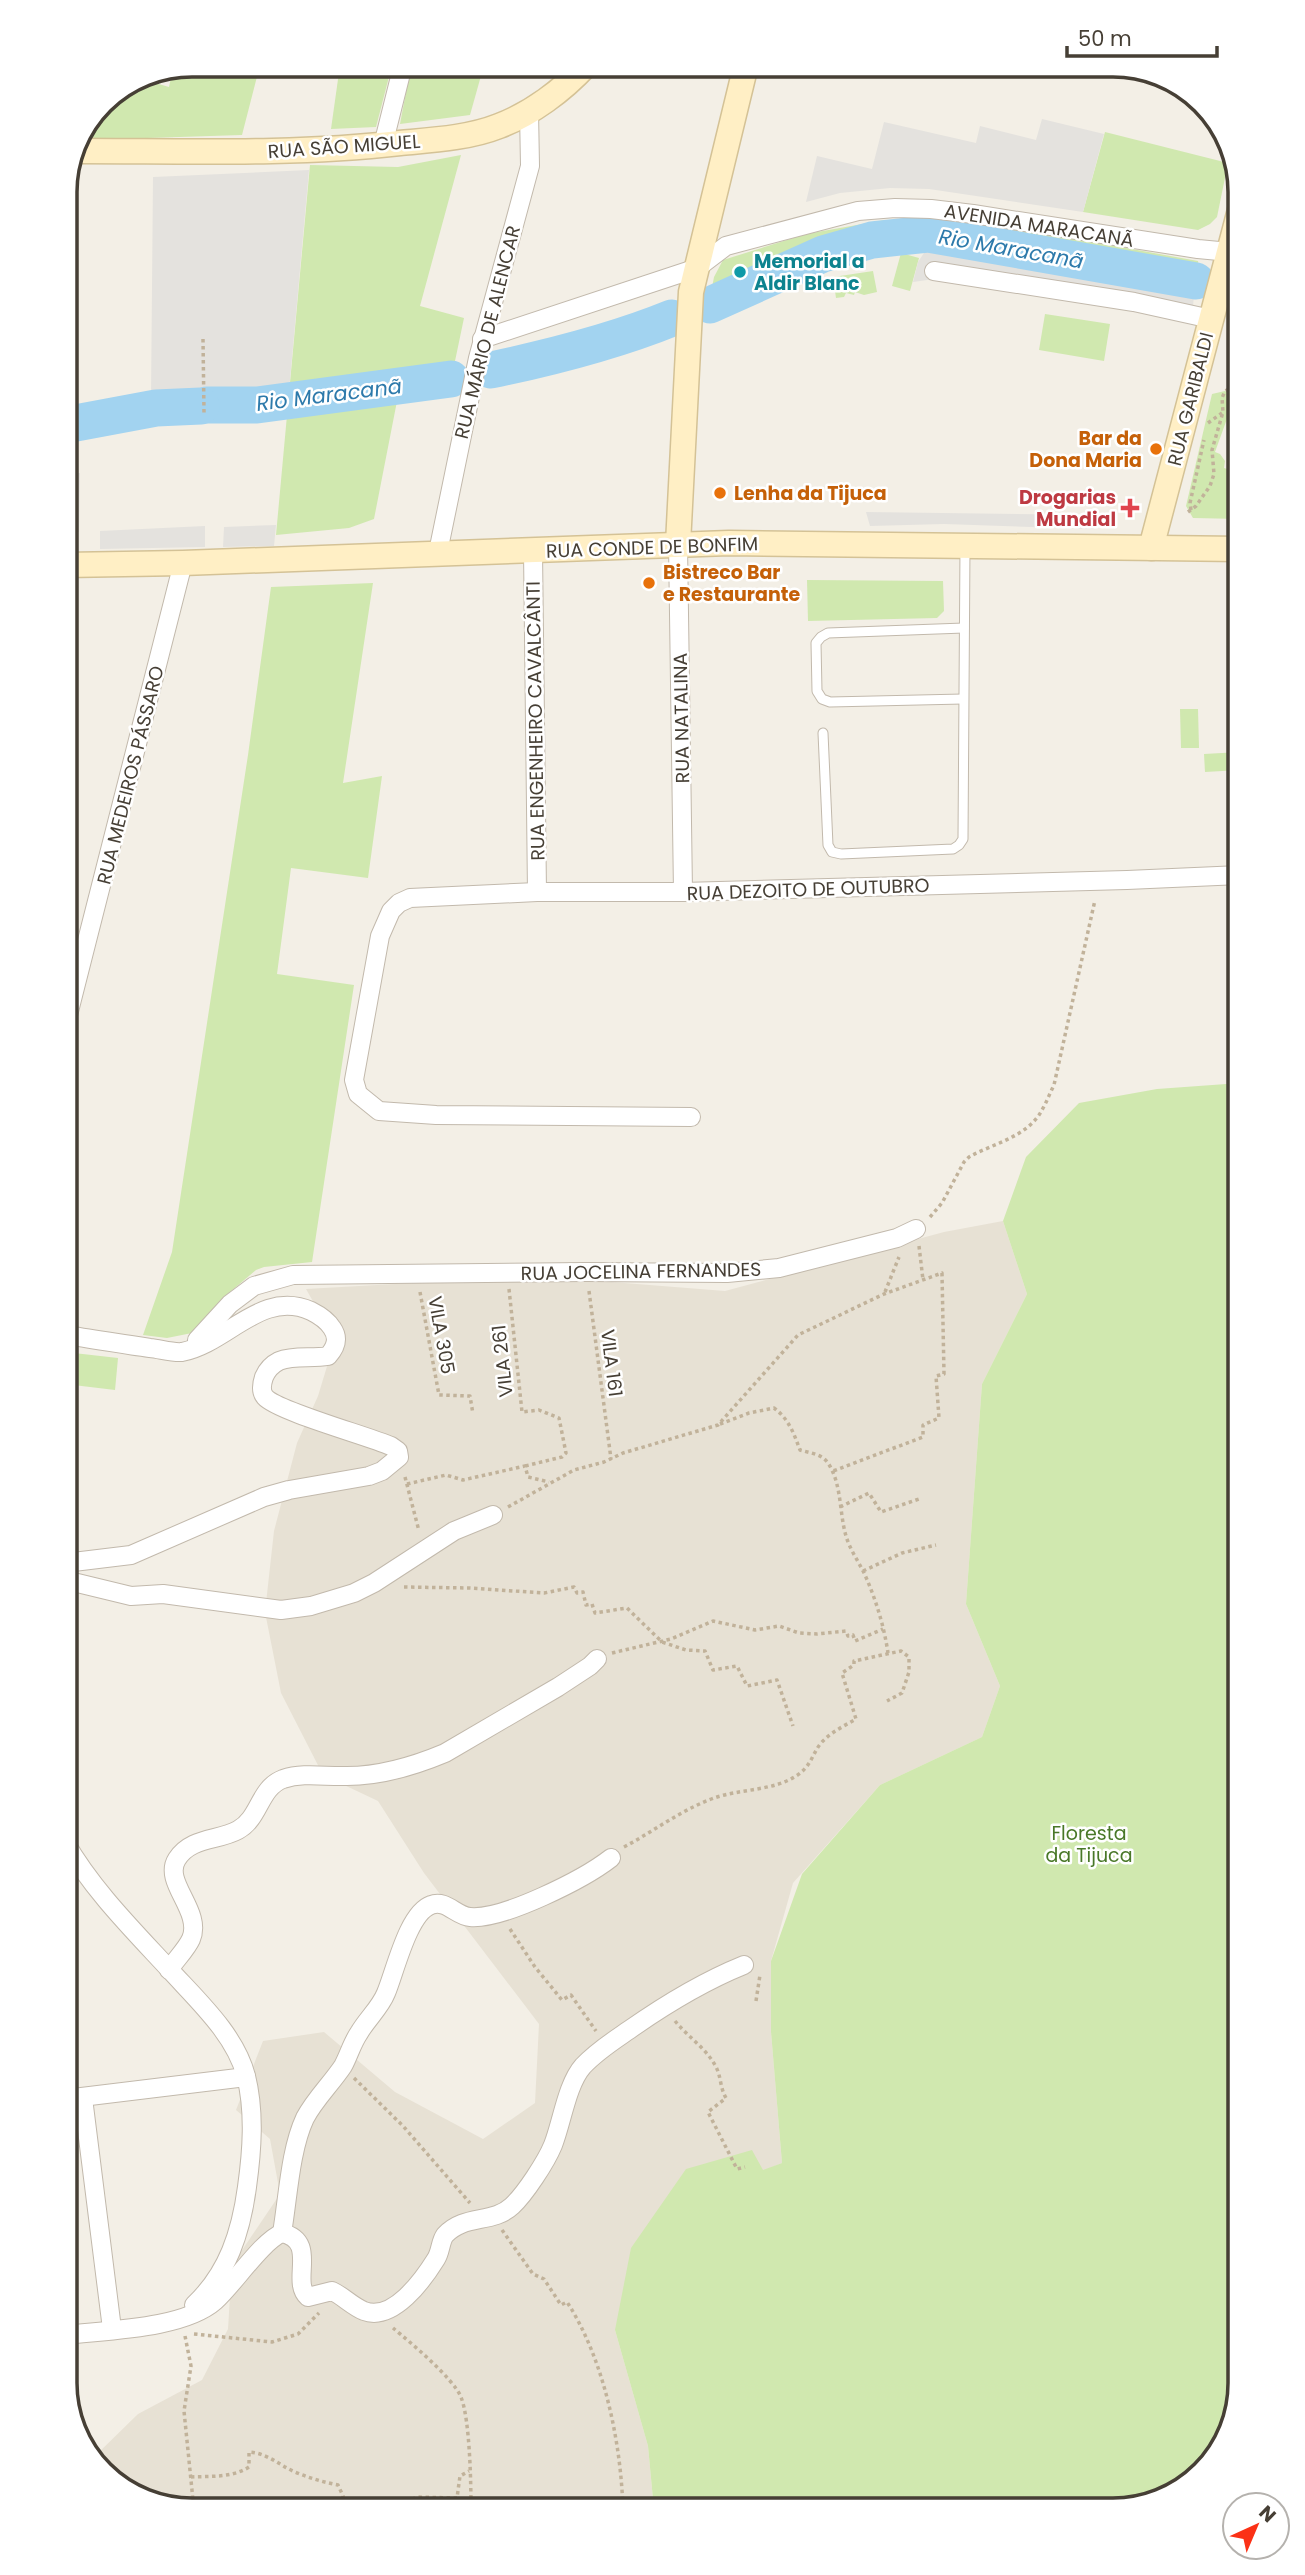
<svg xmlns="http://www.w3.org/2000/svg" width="1305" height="2575" font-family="Poppins,sans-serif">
	<rect width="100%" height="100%" fill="#f3efe6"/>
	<path fill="#e7e1d4" d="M1003,1221L1027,1294L982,1384L966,1604L1000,1686L982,1737L880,1785L793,1883L771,1961V2032L782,2163L763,2171L615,2330L648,2446L654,2510H184L115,2484L94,2457L138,2414L202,2380L228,2329L232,2265L280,2194L270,2139L236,2110L263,2041L324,2032L395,2092L483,2139L535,2103L539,2024L424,1873L378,1801L323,1775L281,1693L265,1612L274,1531L297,1443L318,1396L335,1340L306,1289L536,1276L725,1291L944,1232Z"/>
	<g fill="#d0e8af">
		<path d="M192,65H260L242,135L85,140L102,102L138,78L169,87L173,68Z"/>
		<path d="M340,65H392L376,127L331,129Z"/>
		<path d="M411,65H484L470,115L400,124Z"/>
		<path d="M1105,132L1228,163L1217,217L1210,224L1198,230L1083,212Z"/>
		<path d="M461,155L420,306L464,318L450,385L398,396L374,519L349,528L276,535L310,165L398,167Z"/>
		<path d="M885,220L945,221L1060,236L1198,261L1199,269L1075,245C1049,237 1022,239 996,236C976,234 958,226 938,225C848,220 789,257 711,293L714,277L723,260L806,234Z"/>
		<path d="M901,253L919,258L910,291L892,286Z"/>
		<path d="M873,271L877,292L864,295L855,292L854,295L846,293L844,297L836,298L833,277Z"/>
		<path d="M1045,314L1110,324L1104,361L1039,350Z"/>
		<path d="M1225,391L1239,399L1234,414L1228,416L1215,452L1220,454L1225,461L1224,468L1240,473V519L1193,518L1186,506L1212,394Z"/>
		<path d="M807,580L943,581L944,611L937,618L808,621Z"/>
		<path d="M373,583L343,783L382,776L368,878L291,868L277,974L354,985L312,1262L264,1267L256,1270L223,1298L192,1333L167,1338L143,1335L172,1252L248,755L271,587Z"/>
		<path d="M1180,709H1198L1199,748H1181Z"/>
		<path d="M1240,752V770L1205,772L1204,754Z"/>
		<path d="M1240,1083V2383L1219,2454L1161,2501L1113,2510H654L648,2446L615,2330L631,2248L686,2169L752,2150L763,2170L782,2163L771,2032V1961L802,1874L880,1785L982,1737L1000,1686L966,1604L982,1384L1027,1294L1003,1221L1026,1157L1079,1103L1157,1089Z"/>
		<path d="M65,1352L118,1358L115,1390L65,1384Z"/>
	</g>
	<g fill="#e4e2de">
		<path d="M1042,119L1104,134L1083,212L929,189L890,188L840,193L806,202L817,156L872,169L884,122L976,143L980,126L1036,140Z"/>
		<path d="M309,170L289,391L225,397L189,390L151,397L153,177Z"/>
		<path d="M933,248L1194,294L1193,307L934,279L913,282L918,262L924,253Z"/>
		<path d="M65,473H80L79,532H65Z"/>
		<path d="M866,512L1094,515V529L944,524L870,526Z"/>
		<path d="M276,525L274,546L223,547L224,527Z"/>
		<path d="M205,526V547L100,549V531Z"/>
	</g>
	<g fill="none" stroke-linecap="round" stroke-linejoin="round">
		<g stroke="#a2d3f0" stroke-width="37">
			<path d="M710,305L823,254L872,240L928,234L1196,281"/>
			<path d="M491,370C553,357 613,342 672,318"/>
			<path d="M207,405H257L451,379"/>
			<path d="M65,425L156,408L201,406"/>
		</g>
		<defs>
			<g id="lane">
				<path d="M963,699L830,702L822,699L817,691L816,643L821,637L828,633L964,628"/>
				<path d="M823,733L828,845L832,852L841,854L953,849L959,845L963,839L965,547"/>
			</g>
			<g id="street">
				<path d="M383,145L403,65"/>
				<path d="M934,271L1134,302L1211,319"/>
				<path d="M482,339L697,268L726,246L858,211L895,208L931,209L973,214L1198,249L1240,253"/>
				<path d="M678,544L683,892"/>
				<path d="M533,551L537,892"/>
				<path d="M438,552L478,358L530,166L529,111"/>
				<path d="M65,1027L183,563"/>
				<path d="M691,1117L436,1115L379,1111L358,1094L354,1080L380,936L391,911L399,903L410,898L537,892H683L1127,880L1240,875"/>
				<path d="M197,1340L230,1304L254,1286L293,1275L586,1272L727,1273L779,1268L897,1238L916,1229"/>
				<path d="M65,1563L131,1555L264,1497L289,1490L369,1476L382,1471L399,1457L398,1451L391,1446C368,1436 277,1411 265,1397C260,1391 262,1383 264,1377C267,1370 273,1364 279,1361C294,1355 312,1359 328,1356C336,1347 339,1338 332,1328C327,1320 319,1315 311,1311C261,1289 228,1343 182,1352C173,1353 160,1349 150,1348C122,1344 93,1339 65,1335"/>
				<path d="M65,1580L131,1596L163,1594L281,1610L311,1606L354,1593L374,1583L454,1531L493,1515"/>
				<path d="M65,1842C92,1889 132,1929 169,1969C197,2000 235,2034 246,2076C255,2112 252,2151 247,2187C241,2232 228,2273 194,2305"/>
				<path d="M169,1970C175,1960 186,1950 191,1939C203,1911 162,1882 177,1859C191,1837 218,1841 238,1830C260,1818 259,1788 283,1779C304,1772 326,1777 347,1776C381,1776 414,1766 445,1753L558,1687L590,1666L597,1659"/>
				<path d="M83,2098L112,2329"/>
				<path d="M65,2099L246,2077"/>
				<path d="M282,2233C288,2198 290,2150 305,2118C315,2099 331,2084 343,2066C349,2055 352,2043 359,2033C367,2019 380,2008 386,1993C395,1972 408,1913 431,1905C446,1899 456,1916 470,1917C503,1920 584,1879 611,1858"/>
				<path d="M65,2335C107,2330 183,2329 215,2301C234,2284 262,2241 282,2233C319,2241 290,2282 308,2297L332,2291C343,2296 352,2306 364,2311C393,2322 423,2280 436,2259C441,2251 440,2242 445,2235C464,2214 493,2224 512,2206C525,2194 546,2162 553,2145C562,2122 567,2084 583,2066C597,2051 613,2041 629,2030C666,2004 702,1982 744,1965"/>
			</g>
			<g id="secondary">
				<path d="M80,151C187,151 293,155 400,143C432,140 469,138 499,126C531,114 563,90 586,65"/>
				<path d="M678,544L691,292L746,65"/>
				<path d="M1151,548L1240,210"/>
				<path d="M65,565L183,563L729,543L1240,549"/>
			</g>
		</defs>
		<use href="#lane" stroke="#c2b9ac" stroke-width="11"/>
		<use href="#street" stroke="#c2b9ac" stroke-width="20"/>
		<use href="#secondary" stroke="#d4c296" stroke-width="27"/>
		<g stroke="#c1b29a" stroke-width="3.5" stroke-dasharray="3.5 3.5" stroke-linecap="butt">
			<path d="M203,339L204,413"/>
			<path d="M1208,423L1222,413"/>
			<path d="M1191,510L1190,503L1204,440"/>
			<path d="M1188,512L1196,506L1210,486L1214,474L1212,450L1223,412L1222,398L1225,391L1240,383"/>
			<path d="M930,1217L942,1203L964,1162L969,1157C992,1144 1023,1138 1039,1115C1045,1106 1049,1095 1054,1085L1095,900"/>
			<path d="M919,1246L923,1280"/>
			<path d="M509,1289L522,1412L539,1410L559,1418L566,1453L562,1457L525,1466"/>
			<path d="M589,1291L611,1459"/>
			<path d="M420,1292L439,1395L470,1396L473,1414"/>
			<path d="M885,1292L899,1257"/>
			<path d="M720,1424L749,1413L774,1408C789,1419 794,1434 800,1450C810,1453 822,1454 828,1463C842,1484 839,1512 846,1536C850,1550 859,1562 865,1575C876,1600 884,1626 888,1653"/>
			<path d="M405,1477L419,1531"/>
			<path d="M407,1484L446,1475L463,1480L525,1466L528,1477L549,1482"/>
			<path d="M508,1507L574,1470L604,1462L623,1453L718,1425L798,1335L884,1294L942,1273L944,1374L936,1376L939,1418L923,1425V1437L833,1471"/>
			<path d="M840,1507L869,1493L881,1512L919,1499"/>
			<path d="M863,1571L902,1553L936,1545"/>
			<path d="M404,1587L469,1588L544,1593L574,1587L577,1593L583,1592L586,1605L592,1604L595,1613L627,1608L662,1642L686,1650L705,1651L713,1670L737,1666L747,1686L777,1680L793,1726"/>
			<path d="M612,1653L671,1639L713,1621L755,1630L779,1626L799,1633L817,1634L846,1631L848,1636L853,1635L855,1641L883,1629"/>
			<path d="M624,1847C654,1831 681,1810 714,1798C739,1789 773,1791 796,1776C811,1767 812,1754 821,1743C831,1732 844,1726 856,1719L842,1673L854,1665V1661L901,1651L909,1657V1672L902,1693L887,1701"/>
			<path d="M510,1929L535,1967L562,2000L571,1995L596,2031"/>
			<path d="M756,2001L760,1975"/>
			<path d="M675,2021C688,2037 707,2049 716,2067C721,2076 720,2088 726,2098L708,2112L737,2169L745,2167"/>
			<path d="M354,2078L403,2126L470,2203"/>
			<path d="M502,2230L533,2274L544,2279L561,2305L567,2302C604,2359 621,2442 623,2510"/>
			<path d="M393,2328C410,2342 453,2378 461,2397C470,2420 471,2484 471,2510"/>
			<path d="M194,2334L272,2342L298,2334L319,2313"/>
			<path d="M185,2336L191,2366L184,2411L194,2510"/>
			<path d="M191,2477C210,2476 232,2478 249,2467V2452C267,2453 279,2465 295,2472C309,2478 323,2482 338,2485L343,2496L342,2508L381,2509L402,2504L417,2497L457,2498L460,2476L469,2471"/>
			<path d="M471,2506H491L509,2510"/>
		</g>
		<use href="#lane" stroke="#fff" stroke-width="9"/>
		<use href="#street" stroke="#fff" stroke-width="18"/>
		<use href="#secondary" stroke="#ffefc5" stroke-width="24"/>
	</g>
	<circle fill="#0f9aa8" stroke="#fff" stroke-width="2.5" cx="740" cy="272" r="7"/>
	<g fill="#e8710a" stroke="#fff" stroke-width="2.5">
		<circle cx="1156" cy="449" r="7"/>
		<circle cx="720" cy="493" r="7"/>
		<circle cx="649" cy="583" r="7"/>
	</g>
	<path fill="#e0444e" stroke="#fff" stroke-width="2.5" d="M1126.5 497.5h7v7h7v7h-7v7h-7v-7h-7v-7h7z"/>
	<g text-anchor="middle" stroke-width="5" stroke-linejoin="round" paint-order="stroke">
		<g font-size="19" fill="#463f35" stroke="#fff">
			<text transform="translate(344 146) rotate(-4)" y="7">RUA SÃO MIGUEL</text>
			<text transform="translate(1039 225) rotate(9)" y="7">AVENIDA MARACANÃ</text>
			<text transform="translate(487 332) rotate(-76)" y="7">RUA MÁRIO DE ALENCAR</text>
			<text transform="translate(1190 399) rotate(-76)" y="7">RUA GARIBALDI</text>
			<text transform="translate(652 547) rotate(-2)" y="7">RUA CONDE DE BONFIM</text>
			<text transform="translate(681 718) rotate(-91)" y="7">RUA NATALINA</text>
			<text transform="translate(535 721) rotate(-91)" y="7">RUA ENGENHEIRO CAVALCÂNTI</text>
			<text transform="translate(130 775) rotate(-76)" y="7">RUA MEDEIROS PÁSSARO</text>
			<text transform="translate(808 889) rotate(-2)" y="7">RUA DEZOITO DE OUTUBRO</text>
			<text transform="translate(641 1271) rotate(-1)" y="7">RUA JOCELINA FERNANDES</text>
			<text transform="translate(442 1335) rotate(80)" y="7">VILA 305</text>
			<text transform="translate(502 1361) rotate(-96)" y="7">VILA 261</text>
			<text transform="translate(612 1363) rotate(83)" y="7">VILA 161</text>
		</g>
		<g font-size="19" font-weight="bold" fill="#0d838f" stroke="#fff" text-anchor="start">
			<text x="754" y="268">Memorial a<tspan x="754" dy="22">Aldir Blanc</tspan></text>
		</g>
		<g font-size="19" font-weight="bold" fill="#c56008" stroke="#fff" text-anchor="start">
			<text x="1142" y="445" text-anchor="end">Bar da<tspan x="1142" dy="22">Dona Maria</tspan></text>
			<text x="734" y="500">Lenha da Tijuca</text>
			<text x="663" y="579">Bistreco Bar<tspan x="663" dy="22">e Restaurante</tspan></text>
		</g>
		<g font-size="19" font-weight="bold" fill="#be3a42" stroke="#fff" text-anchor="end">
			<text x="1116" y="504">Drogarias<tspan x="1116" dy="22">Mundial</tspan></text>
		</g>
		<g font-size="19" fill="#497828" stroke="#fff">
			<text x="1089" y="1840">Floresta<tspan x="1089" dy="22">da Tijuca</tspan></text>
		</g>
		<g font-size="21" font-style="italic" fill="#2d7aab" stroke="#fff">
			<text transform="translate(1011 249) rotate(10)" y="7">Rio Maracanã</text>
			<text transform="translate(329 395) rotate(-7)" y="7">Rio Maracanã</text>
		</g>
	</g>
	<path d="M0 0H1305V2575H0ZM192 77H1113A115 115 0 0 1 1228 192V2383A115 115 0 0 1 1113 2498H192A115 115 0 0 1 77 2383V192A115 115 0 0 1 192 77Z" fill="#fff" fill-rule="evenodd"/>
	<path fill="none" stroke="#463f35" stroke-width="3.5" d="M192 77H1113A115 115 0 0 1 1228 192V2383A115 115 0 0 1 1113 2498H192A115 115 0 0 1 77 2383V192A115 115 0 0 1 192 77Z"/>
	<g transform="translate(1256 2526) rotate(44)"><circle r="33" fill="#ffffff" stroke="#b5b2ae" stroke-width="2"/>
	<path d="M0-5L12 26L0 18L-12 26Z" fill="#fb3116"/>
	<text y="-10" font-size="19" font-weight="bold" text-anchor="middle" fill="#463f35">N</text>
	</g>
	<path d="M1067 46v10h150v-10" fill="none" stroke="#463f35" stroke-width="3.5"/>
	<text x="1078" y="46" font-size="21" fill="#463f35" stroke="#ffffff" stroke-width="5" paint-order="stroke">50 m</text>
</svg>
